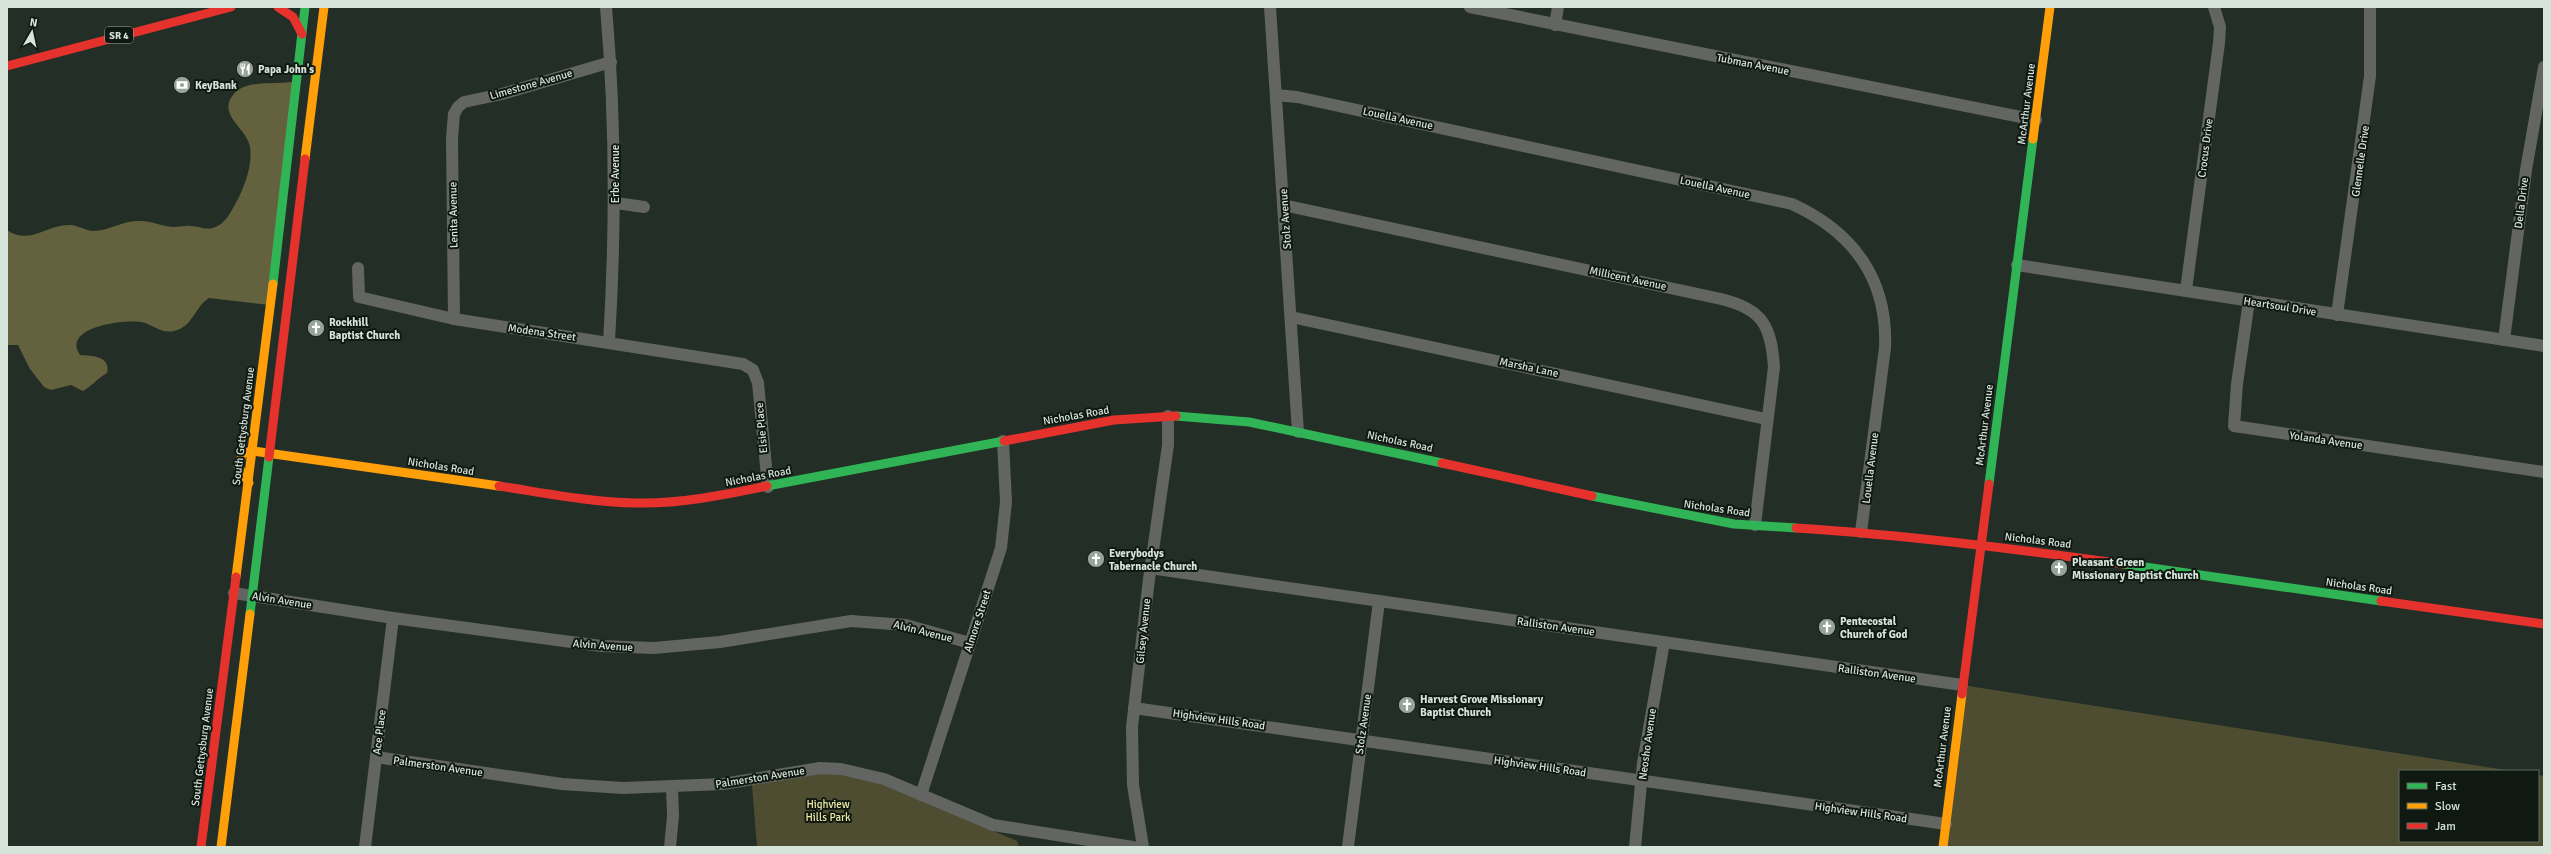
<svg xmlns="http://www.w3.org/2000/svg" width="2551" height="854" font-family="Signika,sans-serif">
	<rect width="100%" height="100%" fill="#222e26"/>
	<g fill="#4e4d32">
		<path d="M1962,685L2512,771H2400V841H2538V775L2544,776V847H1943Z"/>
		<path d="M832,773L880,783L1017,841L1019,847H757L752,785L808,775Z"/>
	</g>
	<path fill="#64623e" d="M296,81L270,305L209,298C195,307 193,325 177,330C165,335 156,327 145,323C131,318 60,326 80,355C93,356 111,356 107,373C98,378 92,386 83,391L71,385L51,390L44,387L30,369L18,345H7V230C29,246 47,224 70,225C78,225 86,231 93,231C109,231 122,221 137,221C150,220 161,226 173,227C179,227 185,225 191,226C197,226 206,230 212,228C222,226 229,216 233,208C243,191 253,167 250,147C247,128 217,115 233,95C246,78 278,86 296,81Z"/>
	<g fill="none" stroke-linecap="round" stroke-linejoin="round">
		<g stroke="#626562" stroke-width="12">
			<path d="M606,7C616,122 616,227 609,342"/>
			<path d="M1270,7L1298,432"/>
			<path d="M1470,7L2036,120"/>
			<path d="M1555,25L1558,7"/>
			<path d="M1276,95L1297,97L1792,204C1853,232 1888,279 1885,348L1861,532"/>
			<path d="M616,203L644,207"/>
			<path d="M1283,205L1721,299C1763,309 1771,326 1774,367L1755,525"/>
			<path d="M2017,265L2544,346"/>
			<path d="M358,268L359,297L454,319L743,364L753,370L758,383L768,487"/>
			<path d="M2186,290L2219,43L2220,27L2214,7"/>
			<path d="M2249,301L2237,384L2234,426L2544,472"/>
			<path d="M2337,315L2370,76V7"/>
			<path d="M1291,317L1766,419"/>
			<path d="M454,319L452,138L454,114L458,107L464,102L502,94L611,62"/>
			<path d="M2504,340L2526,170L2544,67"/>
			<path d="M1150,568L1962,685"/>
			<path d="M234,593L393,618L601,646L654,648L720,642L851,621L906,625L970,643"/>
			<path d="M1134,708L1946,824"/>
			<path d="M376,757L562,784L623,788L723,784L820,768L841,769L884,779L993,825L1133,847"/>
			<path d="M921,795L1001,548L1006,502L1003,441"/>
			<path d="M365,847L393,618"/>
			<path d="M670,847L673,816L672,787"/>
			<path d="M1143,847L1133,785L1132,727L1149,579L1168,445V416"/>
			<path d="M1348,847L1379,601"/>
			<path d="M1635,847L1643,763L1664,642"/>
		</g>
		<g stroke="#30b455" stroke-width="9">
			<path d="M273,284L305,7"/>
			<path d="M1176,416L1249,422L1442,463"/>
			<path d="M1989,484L2033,139"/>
			<path d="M767,486L1004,441"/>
			<path d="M1592,496L1734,524L1796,528"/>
			<path d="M2124,564L2381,601"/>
			<path d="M250,614L269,457"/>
		</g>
		<g stroke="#ff9f0a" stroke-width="9">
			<path d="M2033,139L2050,7"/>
			<path d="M305,159L324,7"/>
			<path d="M249,483L238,466L243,453L253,451L499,486"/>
			<path d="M236,577L273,284"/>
			<path d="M221,847L250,614"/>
			<path d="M1943,847L1962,694"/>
		</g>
		<g stroke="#e5322d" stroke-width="9">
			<path d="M278,7L293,17L302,34"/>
			<path d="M7,66L231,7"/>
			<path d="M1004,441L1114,420L1176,416"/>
			<path d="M269,457L305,159"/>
			<path d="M1442,463L1592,496"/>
			<path d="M499,486C545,493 590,502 636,503C680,504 724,495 767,486"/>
			<path d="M1796,528C1906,535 2015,549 2124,564"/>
			<path d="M2381,601L2544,624"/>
			<path d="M1962,694L1989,484"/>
			<path d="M201,847L236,577"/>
		</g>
	</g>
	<defs>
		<symbol id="restaurant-disc" viewBox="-11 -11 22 22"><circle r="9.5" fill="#97a49b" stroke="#0f1811"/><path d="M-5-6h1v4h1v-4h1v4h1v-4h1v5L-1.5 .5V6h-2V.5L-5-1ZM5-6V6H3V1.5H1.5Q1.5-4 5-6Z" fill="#fff"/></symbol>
		<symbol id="bank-disc" viewBox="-11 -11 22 22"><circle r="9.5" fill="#97a49b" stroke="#0f1811"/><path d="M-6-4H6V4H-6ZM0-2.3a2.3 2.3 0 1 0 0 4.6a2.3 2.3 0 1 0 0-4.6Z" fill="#fff"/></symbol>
		<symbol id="church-disc" viewBox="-11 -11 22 22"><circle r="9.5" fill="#97a49b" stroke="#0f1811"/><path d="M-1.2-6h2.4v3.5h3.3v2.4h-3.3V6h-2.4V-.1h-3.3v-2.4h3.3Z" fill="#fff"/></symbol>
	</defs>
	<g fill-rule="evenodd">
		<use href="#restaurant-disc" x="235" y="59" width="20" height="20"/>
		<use href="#bank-disc" x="172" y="75" width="20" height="20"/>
		<use href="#church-disc" x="306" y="318" width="20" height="20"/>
		<use href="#church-disc" x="1086" y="549" width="20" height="20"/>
		<use href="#church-disc" x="2049" y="558" width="20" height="20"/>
		<use href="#church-disc" x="1817" y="617" width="20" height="20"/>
		<use href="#church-disc" x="1397" y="695" width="20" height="20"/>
	</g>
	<g text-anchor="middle" stroke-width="4" stroke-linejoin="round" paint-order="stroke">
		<rect fill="#0f1811" stroke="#9aa79e" stroke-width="1" x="105" y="27" width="28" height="16" rx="3"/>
		<g font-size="10" font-weight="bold" fill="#d6e4da">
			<text x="119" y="39">SR 4</text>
		</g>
		<g font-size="11" fill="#d6e4da" stroke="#0f1811">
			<text transform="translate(1753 64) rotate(11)" y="4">Tubman Avenue</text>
			<text transform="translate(531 84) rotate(-16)" y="4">Limestone Avenue</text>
			<text transform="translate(2026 104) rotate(-83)" y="4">McArthur Avenue</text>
			<text transform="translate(1398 118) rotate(12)" y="4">Louella Avenue</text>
			<text transform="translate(2205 148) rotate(-83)" y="4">Crocus Drive</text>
			<text transform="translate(2360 161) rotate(-82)" y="4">Glennelle Drive</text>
			<text transform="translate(615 174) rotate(-90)" y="4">Erbe Avenue</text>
			<text transform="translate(1715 187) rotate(12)" y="4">Louella Avenue</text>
			<text transform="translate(2521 203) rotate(-83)" y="4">Della Drive</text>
			<text transform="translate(453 215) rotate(-91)" y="4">Lenita Avenue</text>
			<text transform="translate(1285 219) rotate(-94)" y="4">Stolz Avenue</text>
			<text transform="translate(1628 278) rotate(12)" y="4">Millicent Avenue</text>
			<text transform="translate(2280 306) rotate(9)" y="4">Heartsoul Drive</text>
			<text transform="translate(542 332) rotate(8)" y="4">Modena Street</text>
			<text transform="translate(1529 367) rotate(12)" y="4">Marsha Lane</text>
			<text transform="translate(1076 415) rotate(-10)" y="4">Nicholas Road</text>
			<text transform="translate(1984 425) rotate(-83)" y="4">McArthur Avenue</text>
			<text transform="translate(243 426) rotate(-83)" y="4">South Gettysburg Avenue</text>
			<text transform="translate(761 428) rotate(-95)" y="4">Elsie Place</text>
			<text transform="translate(2326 440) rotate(8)" y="4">Yolanda Avenue</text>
			<text transform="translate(1400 441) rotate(12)" y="4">Nicholas Road</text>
			<text transform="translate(441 466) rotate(9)" y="4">Nicholas Road</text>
			<text transform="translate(1870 468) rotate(-83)" y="4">Louella Avenue</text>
			<text transform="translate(758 476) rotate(-11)" y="4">Nicholas Road</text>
			<text transform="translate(1717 508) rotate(8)" y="4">Nicholas Road</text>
			<text transform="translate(2038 540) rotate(7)" y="4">Nicholas Road</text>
			<text transform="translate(2359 586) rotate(8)" y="4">Nicholas Road</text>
			<text transform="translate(282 600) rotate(9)" y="4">Alvin Avenue</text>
			<text transform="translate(977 621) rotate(-72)" y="4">Almore Street</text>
			<text transform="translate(1556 626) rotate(8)" y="4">Ralliston Avenue</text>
			<text transform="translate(923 631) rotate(14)" y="4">Alvin Avenue</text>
			<text transform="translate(1143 631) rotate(-84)" y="4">Gilsey Avenue</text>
			<text transform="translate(603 645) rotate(4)" y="4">Alvin Avenue</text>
			<text transform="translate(1877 673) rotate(8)" y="4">Ralliston Avenue</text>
			<text transform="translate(1219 719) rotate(8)" y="4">Highview Hills Road</text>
			<text transform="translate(1363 724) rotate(-82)" y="4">Stolz Avenue</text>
			<text transform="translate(379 732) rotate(-83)" y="4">Ace Place</text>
			<text transform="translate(1647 744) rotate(-82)" y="4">Neosho Avenue</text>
			<text transform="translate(202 747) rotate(-83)" y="4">South Gettysburg Avenue</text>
			<text transform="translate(1942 747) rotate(-83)" y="4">McArthur Avenue</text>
			<text transform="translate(438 766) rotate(8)" y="4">Palmerston Avenue</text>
			<text transform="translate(1540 766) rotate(8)" y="4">Highview Hills Road</text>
			<text transform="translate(760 777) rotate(-9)" y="4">Palmerston Avenue</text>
			<text transform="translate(1861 812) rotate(8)" y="4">Highview Hills Road</text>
		</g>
		<g font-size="11" font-weight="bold" fill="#d6e4da" stroke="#0f1811" text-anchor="start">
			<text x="258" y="73">Papa John's</text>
			<text x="195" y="89">KeyBank</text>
			<text x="329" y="326">Rockhill<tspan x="329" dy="13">Baptist Church</tspan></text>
			<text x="1109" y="557">Everybodys<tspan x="1109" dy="13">Tabernacle Church</tspan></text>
			<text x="2072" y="566">Pleasant Green<tspan x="2072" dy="13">Missionary Baptist Church</tspan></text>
			<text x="1840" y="625">Pentecostal<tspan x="1840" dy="13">Church of God</tspan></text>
			<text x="1420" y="703">Harvest Grove Missionary<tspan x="1420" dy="13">Baptist Church</tspan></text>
		</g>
		<g font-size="11" fill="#ede8a3" stroke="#0f1811">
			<text x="828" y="808">Highview<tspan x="828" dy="13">Hills Park</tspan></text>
		</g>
	</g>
	<rect width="2551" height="854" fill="none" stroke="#d6e4da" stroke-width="16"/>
	<rect x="2399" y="770" width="140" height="72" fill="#0f1811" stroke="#5f6a61"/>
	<rect x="2407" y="783" width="20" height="6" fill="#30b455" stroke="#5f6a61"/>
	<text x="2435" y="790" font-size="12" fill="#d6e4da">Fast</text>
	<rect x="2407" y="803" width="20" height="6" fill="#ff9f0a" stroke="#5f6a61"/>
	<text x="2435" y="810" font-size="12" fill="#d6e4da">Slow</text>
	<rect x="2407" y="823" width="20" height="6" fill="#e5322d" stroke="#5f6a61"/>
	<text x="2435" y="830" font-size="12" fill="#d6e4da">Jam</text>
	<g transform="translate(32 32) rotate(9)" stroke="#0f1811" stroke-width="3" paint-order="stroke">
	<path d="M0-3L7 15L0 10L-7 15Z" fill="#d6e4da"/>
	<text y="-6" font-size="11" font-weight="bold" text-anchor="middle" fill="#d6e4da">N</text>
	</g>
</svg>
